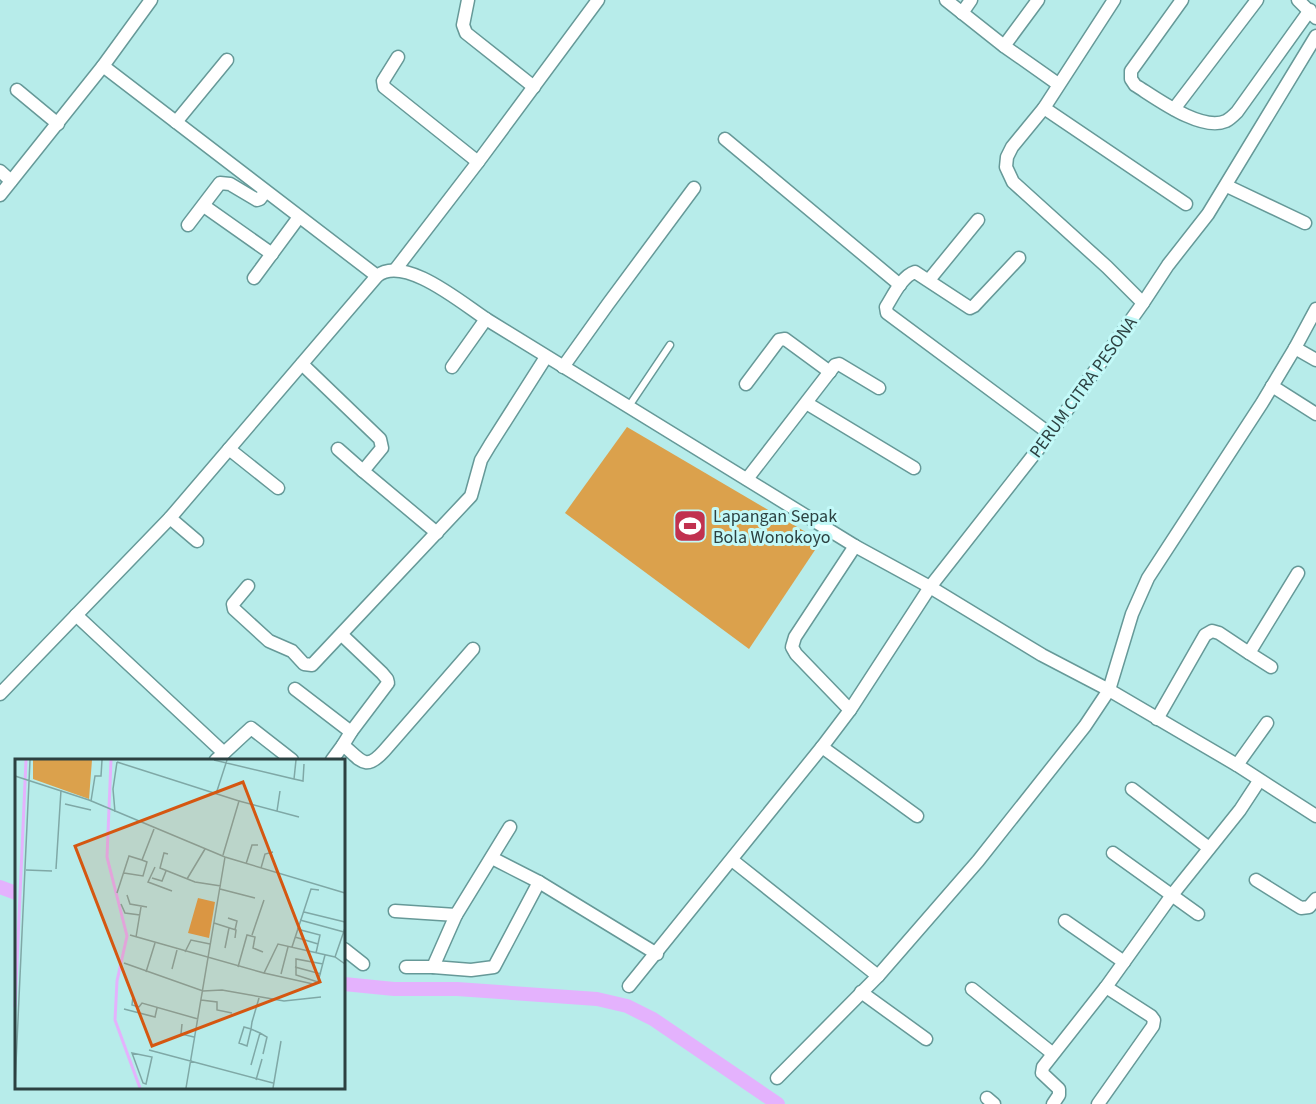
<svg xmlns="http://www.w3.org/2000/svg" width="1316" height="1104" font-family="'Source Sans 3',sans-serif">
	<rect width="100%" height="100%" fill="#b7ecea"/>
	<path fill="#dba14c" d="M627,427L821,541L749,649L565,513Z"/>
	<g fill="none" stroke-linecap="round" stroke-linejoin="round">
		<g stroke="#e4b2fd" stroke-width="14">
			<path d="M0,887L16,893"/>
			<path d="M344,984L394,989H457L597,999L627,1006L653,1019L778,1104"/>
		</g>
		<defs>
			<path id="lane" d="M629,406L670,345"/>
			<g id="street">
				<path d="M468,0L463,25L466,33L534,87"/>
				<path d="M946,0L1004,46L1058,84"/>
				<path d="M1182,0L1131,71V79L1135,85C1156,98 1201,132 1226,121C1230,119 1234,115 1237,112L1310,10"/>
				<path d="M1298,0L1316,18"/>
				<path d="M962,13L971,0"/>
				<path d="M1004,46L1038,0"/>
				<path d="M398,57L383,81L384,87L478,162"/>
				<path d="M103,66L151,0"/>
				<path d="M17,90L58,124"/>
				<path d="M1044,108L1186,204"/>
				<path d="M1174,109L1257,0"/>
				<path d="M176,122L227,60"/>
				<path d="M725,139L900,285"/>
				<path d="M0,171L11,181"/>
				<path d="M1227,186L1305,223"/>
				<path d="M0,195L103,66L377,276"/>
				<path d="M204,206L272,254"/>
				<path d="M188,225L220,183L230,184L257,200L260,199L265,192"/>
				<path d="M1019,258L974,306L970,308L915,272C902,276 893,296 886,307L887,313L1050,434"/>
				<path d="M395,270L478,162L598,0"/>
				<path d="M254,278L299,217"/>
				<path d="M929,280L978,220"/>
				<path d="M1143,303L1168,265L1208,214L1316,36"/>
				<path d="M1295,348L1316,360"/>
				<path d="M302,364L380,439L382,448L363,471L437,533"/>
				<path d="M452,367L486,319"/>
				<path d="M563,367L608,304L694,188"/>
				<path d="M746,384L779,340L785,339L830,372"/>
				<path d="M1272,386L1316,414"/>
				<path d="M808,404L914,468"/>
				<path d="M229,449L278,488"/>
				<path d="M338,449L363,471"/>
				<path d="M747,479L835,365L839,364L879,388"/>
				<path d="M170,518L197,541"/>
				<path d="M248,586L233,604L234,609L269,641L292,651L304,664L312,665L471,496L481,460L490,445L546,357"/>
				<path d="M76,615L224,753L216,760"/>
				<path d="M342,635L382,673L387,679L388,683L351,732"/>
				<path d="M1249,653L1271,667"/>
				<path d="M295,689L351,732L343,745C361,760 365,772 384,751L473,649"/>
				<path d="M0,694L170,518L377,276C404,254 463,304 486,319L855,546L930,587L1042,655L1109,690L1237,765L1316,816"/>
				<path d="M850,710L796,654L792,647L795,637L855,546"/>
				<path d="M1157,719L1205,635L1212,631L1219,633L1249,653L1298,573"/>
				<path d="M822,747L917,816"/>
				<path d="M224,753L251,728L292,760"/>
				<path d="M332,760L343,745"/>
				<path d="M1237,765L1267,723"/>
				<path d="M1132,789L1209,848"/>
				<path d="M1113,853L1198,914"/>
				<path d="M492,858L539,882L657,954"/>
				<path d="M732,860L878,976"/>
				<path d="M1256,880L1301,908L1309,907L1316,899"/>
				<path d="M395,911L456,915L510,827"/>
				<path d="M1065,921L1124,962"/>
				<path d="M344,949L363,964"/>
				<path d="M406,967H433L456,915"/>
				<path d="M433,967L471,970L494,967L539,882"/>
				<path d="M629,986L822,747L850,710L930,587L1050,434L1143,303L1107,267L1013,182L1006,167L1007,157L1012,147L1044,108L1114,0"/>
				<path d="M972,989L1052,1053"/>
				<path d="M861,992L926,1039"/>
				<path d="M777,1078L878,976L978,861L1085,726L1109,690L1132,614L1148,578L1262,403L1295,348L1316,309"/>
				<path d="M987,1098L994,1104"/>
				<path d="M1053,1104L1059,1095V1089L1042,1073L1043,1067L1106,987L1172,895L1240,810L1259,781"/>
				<path d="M1098,1104L1153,1026L1154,1020L1151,1016L1106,987"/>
			</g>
		</defs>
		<use href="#lane" stroke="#669998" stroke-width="9"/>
		<use href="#street" stroke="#669998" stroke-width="15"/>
		<use href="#lane" stroke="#fff" stroke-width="6"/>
		<use href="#street" stroke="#fff" stroke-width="12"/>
	</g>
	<defs>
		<symbol id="stadium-square" viewBox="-11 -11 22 22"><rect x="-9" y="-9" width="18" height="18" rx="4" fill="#c1314f" stroke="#c3f9f8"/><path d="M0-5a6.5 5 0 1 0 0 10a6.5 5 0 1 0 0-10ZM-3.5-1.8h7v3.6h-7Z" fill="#fff"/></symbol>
	</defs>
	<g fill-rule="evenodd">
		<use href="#stadium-square" x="671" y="507" width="38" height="38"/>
	</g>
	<g text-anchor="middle" stroke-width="6" stroke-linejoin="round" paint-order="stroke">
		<g font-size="18" fill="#2c4141" stroke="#c3f9f8">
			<text transform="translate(1083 387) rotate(-54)" y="6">PERUM CITRA PESONA</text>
		</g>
		<g font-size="18" fill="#2c4141" stroke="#c3f9f8" text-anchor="start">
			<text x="713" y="522">Lapangan Sepak<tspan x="713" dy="21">Bola Wonokoyo</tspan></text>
		</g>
	</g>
	<g transform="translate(15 759)">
		<rect width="330" height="330" fill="#b7ecea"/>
		<path d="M18,1H77L74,40L18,20ZM183,139L200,143L194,179L173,174Z" fill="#dba14c"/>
		<path fill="none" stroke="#e4b2fd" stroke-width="3" d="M96,1L92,98L112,177L102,222L100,261L125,329M0,248L11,1"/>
		<path fill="none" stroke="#7fa8a6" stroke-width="1.5" d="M199,1L279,20L281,1M102,3L224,42L208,96M0,17L74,41L210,98L330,134M279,20L288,22L289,5M201,35L212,1M76,42L80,17H86L87,1M224,42L284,58M50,45L76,51M262,52L265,32M100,53L98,30L102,3M153,95L149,94L145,109L180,123L206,127M231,105L237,86H243M140,108L133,123L157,132M246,109L250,95L258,93M41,110L46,31M11,111L37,112M109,114L128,117L132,103L127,101M137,119L147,122L151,112M172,120L190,90M205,130L240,139M102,134L114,97L127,101L139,70M112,136L115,145L132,148M106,145L110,154L125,156M289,153L330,163M213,159L222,162L220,171M285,161L329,173M199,164L221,171L220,179M282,170L305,176L301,194M115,176L249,214L263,185L320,198L330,205M237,176L249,141M121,178L126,148M280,178L303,185M277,188L296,130L304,131M210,189L214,169M170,193L176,181L195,185M320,198L330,169M109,204L188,232L207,231L269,242L306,238M223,208L232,176L240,178L238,189L248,193M280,208L306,215M157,210L162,191M131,213L140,184M249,214L298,225L303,223M266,215L273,188M303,223L281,216V200L308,205M303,223L310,196M118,237L117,246L124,248L127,244L183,260M186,241L202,243V251L217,254M109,250L140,258L142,249M167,265L166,275L179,278M245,274L252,278L248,295M134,291L258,324M117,294L137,298L131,325L128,324ZM236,306L245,274L236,270L229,268L224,284L232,287L236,270L237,263L244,239M241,321L247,300M0,326L15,1M171,329L210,98M258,329L266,282"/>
		<path fill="#d55711" fill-opacity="0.15" stroke="#d55711" stroke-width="3" d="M228,23L305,223L137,287L60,87Z"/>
		<rect width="330" height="330" fill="none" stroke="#2c4141" stroke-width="3"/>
	</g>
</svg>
